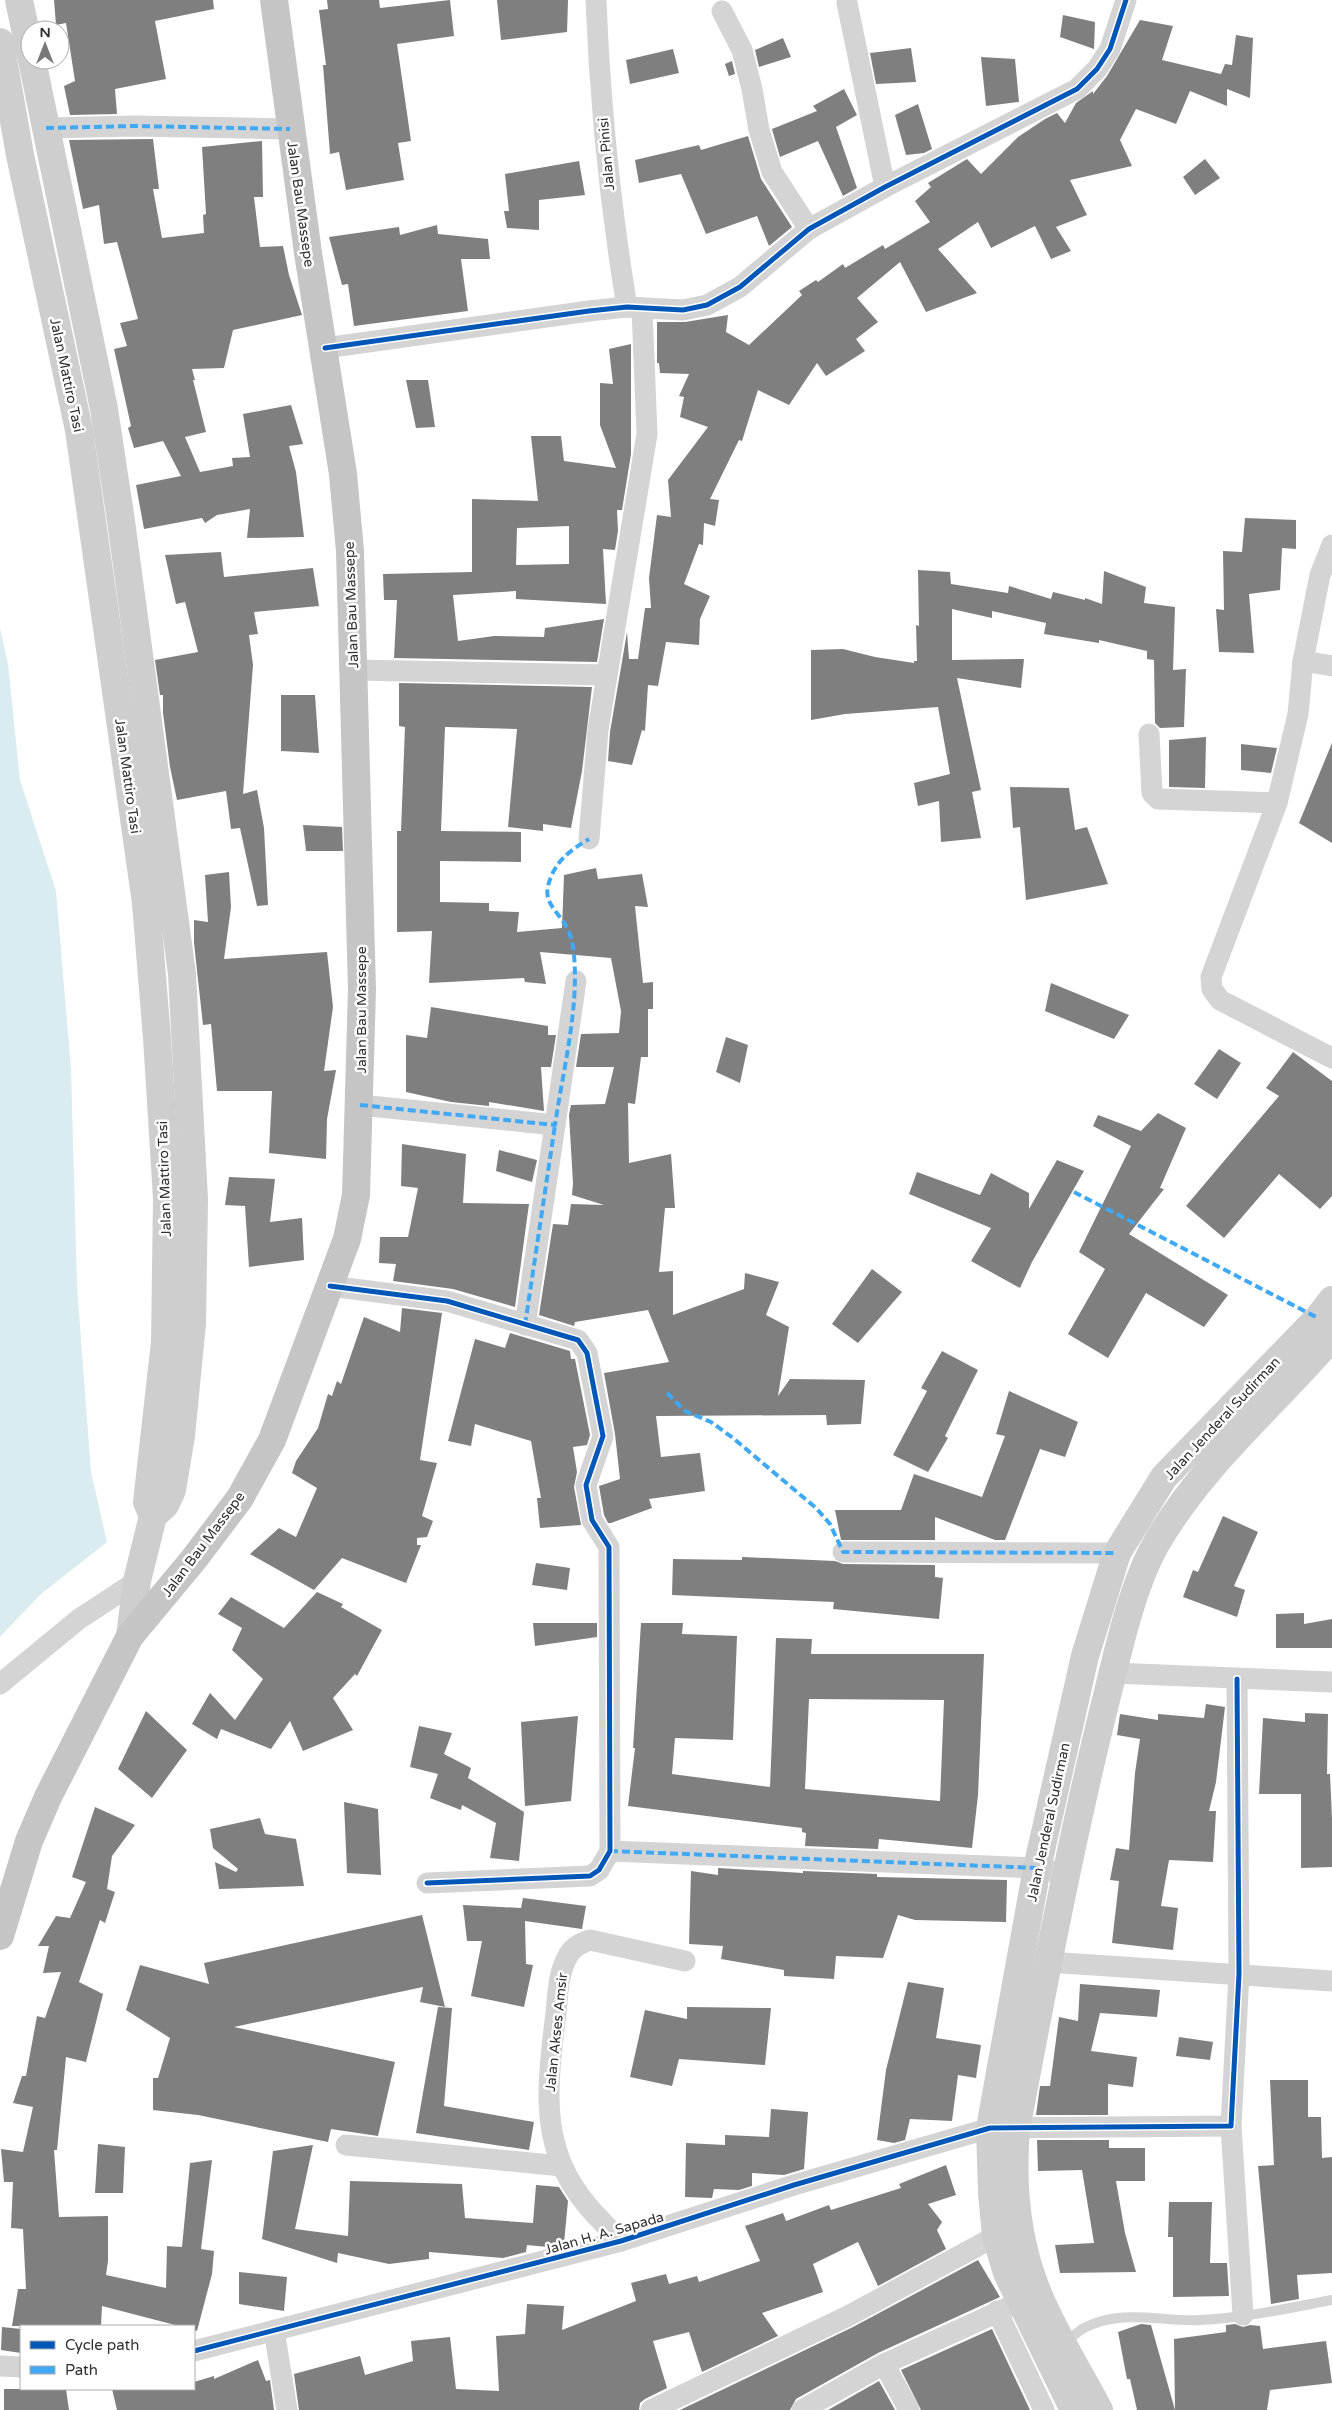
<svg xmlns="http://www.w3.org/2000/svg" width="1332" height="2410" font-family="'Varela Round',sans-serif">
	<rect width="100%" height="100%" fill="#fff"/>
	<path fill="#daecf0" d="M0,628L8,664L20,780L56,891L71,1068L77,1286L91,1472L107,1542L41,1594L0,1637Z"/>
	<g fill="#7f7f7f" fill-rule="evenodd">
		<path d="M54,0H213L214,9L155,21L166,79L115,89L117,114L70,115L64,86L75,81L66,23L56,25Z"/>
		<path d="M327,0H379L380,8L450,0L454,36L397,44L411,141L398,143L404,180L346,190L339,152L330,154L323,65H326L319,10L328,9Z"/>
		<path d="M497,0H568L567,32L501,40Z"/>
		<path d="M1063,15L1095,22L1094,49L1060,37Z"/>
		<path d="M1140,20L1173,26L1162,60L1221,74L1225,64L1232,65L1236,35L1253,38L1250,98L1227,89V106L1190,91L1176,124L1136,109L1120,140L1132,166L1070,180L1087,215L1056,227L1071,251L1051,259L1035,226L991,248L978,222L938,249L977,293L926,312L900,262L857,298L878,322L856,339L865,351L826,376L817,363L789,405L758,390L742,441L739,440L710,499L719,500L715,526L704,523L703,545L699,544L684,584L710,596L700,619L699,645L666,642L658,686L648,685L645,731L642,730L632,765L608,761L610,732L627,632L629,659H638L645,608H651L649,578L657,515L671,517L668,480L708,427L680,417L684,397L679,396L689,374L660,373L659,363H657V322H685L728,315L726,332L749,345L802,295L799,291L816,280L818,282L843,264L845,268L883,245L885,249L930,222L915,201L931,187L928,183L967,159L981,174L1018,137L1045,119L1057,113L1065,123L1076,103L1093,91V94L1107,76Z"/>
		<path d="M783,38L791,57L759,67L755,50Z"/>
		<path d="M911,48L916,82L876,84L870,53Z"/>
		<path d="M673,49L679,73L630,84L626,60Z"/>
		<path d="M981,57L1015,59L1019,102L986,106Z"/>
		<path d="M732,61L735,74L729,76L725,64Z"/>
		<path d="M844,89L857,115L836,127L857,188L843,196L818,141L780,157L772,129L817,111L813,106Z"/>
		<path d="M918,104L932,149L924,153L906,155L895,115Z"/>
		<path d="M748,136L761,179L792,227L769,246L757,216L706,234L681,174L639,183L635,160L699,145L701,150Z"/>
		<path d="M153,139L159,189H153L162,238L204,233L203,215L206,214L202,147L262,141L263,197H254L260,247L283,246L289,275L302,315L233,330L224,368L192,369L195,380H193L206,432L185,437L200,472L233,466L232,458L250,457L243,414L291,405L303,444L289,446L296,472L304,537L247,538L250,509L217,515L205,523L202,518L144,529L136,485L181,476L163,441L134,448L128,428L131,426L114,349L127,346L120,323L138,319L117,242L104,244L99,205L83,209L69,140Z"/>
		<path d="M1205,159L1220,178L1195,195L1183,177Z"/>
		<path d="M579,161L585,195L539,200V230L507,228L504,211H509L505,174Z"/>
		<path d="M437,225L438,234L488,239L490,259H461L468,311L354,326L348,284L342,285L329,237L399,227L400,235Z"/>
		<path d="M631,344V454L622,510H617L618,531L615,550L603,549L606,604L516,599V591L453,595L458,641L494,636L544,637L545,628L604,619L597,662L394,658L397,600H384L383,574L472,572V499L538,501L531,436H561L564,461L616,468L600,425V383L613,384L609,349ZM569,526V564L516,565L517,528Z"/>
		<path d="M406,380H428L435,427L416,428Z"/>
		<path d="M1245,518L1296,520V549L1282,548L1280,590L1249,594L1254,653L1219,652L1216,609L1224,610L1223,551L1242,552Z"/>
		<path d="M221,552L224,577L313,568L319,606L254,612L258,634L249,635L253,665L243,794L257,790L264,828L268,905L257,906L240,828L231,829L226,791L177,800L170,767L163,713V695H160L155,660L198,652L185,602L176,604L165,555Z"/>
		<path d="M918,570L950,572L951,584L1008,593L1009,586L1051,599L1053,592L1085,600V598L1102,604L1104,571L1146,587L1144,603L1175,607L1173,670L1186,669L1184,727L1160,728L1155,723L1154,660L1147,659V651L1099,640V643L1044,634L1046,623L992,611V618L952,609V660L1024,659L1021,688L957,678L981,790L972,792L981,838L941,842L939,801L918,806L914,783L950,774L938,707L845,714L811,720V650L843,649L875,657L914,663V661H917L916,625L919,626Z"/>
		<path d="M399,683L592,687L582,771L571,828L543,824V831L508,827L517,729L445,727L441,831L521,832V862L440,861V902L489,903V911L519,912L517,932L562,928L564,875L596,868L598,879L642,874L648,907L635,906L643,983L653,982V1009H648V1057H641L635,1104L628,1103L629,1163L671,1154L675,1208H665L659,1272L673,1271V1315L744,1289L745,1273L779,1282L766,1315L789,1327L778,1396L790,1379L865,1380L861,1424L827,1425L826,1415L656,1416L661,1457L700,1453L705,1491L649,1499L652,1508L611,1523H608L604,1515L599,1486L620,1479L615,1434L604,1373L669,1362L648,1310L575,1322L574,1326L539,1315L553,1224L568,1225L571,1204L604,1205L572,1195L573,1183L569,1115L571,1105L605,1104L614,1067H576L581,1034L619,1033L621,1011L611,958L540,952L546,984L525,982L524,978L429,983L432,931L397,932V831H401L405,727L399,726Z"/>
		<path d="M281,695H315L319,753L281,751Z"/>
		<path d="M1206,737L1205,788L1169,787V740Z"/>
		<path d="M1332,743V843L1299,823Z"/>
		<path d="M1241,744L1277,748L1271,773L1241,770Z"/>
		<path d="M1010,787L1069,788L1075,830L1087,827L1108,884L1026,900L1020,827L1013,828Z"/>
		<path d="M303,825L342,827L343,851H306Z"/>
		<path d="M229,872L231,907L224,959L327,952L333,1007L324,1071L336,1070L327,1119L326,1159L269,1153L272,1091H217L211,1024L203,1025L194,943V920L208,922L205,875Z"/>
		<path d="M1051,983L1129,1015L1114,1039L1045,1011Z"/>
		<path d="M431,1007L548,1026V1035H556L551,1067H541L544,1111L489,1102V1106L451,1102L406,1092V1035L427,1038Z"/>
		<path d="M726,1037L748,1045L740,1083L716,1072Z"/>
		<path d="M1219,1049L1241,1063L1217,1099L1194,1084Z"/>
		<path d="M1293,1052L1332,1081V1196L1320,1209L1279,1174L1224,1238L1186,1206L1279,1096L1266,1088Z"/>
		<path d="M1158,1113L1186,1128L1160,1188L1164,1189L1129,1234L1228,1295L1204,1327L1146,1293L1108,1358L1068,1334L1105,1269L1079,1252L1131,1146L1093,1126L1098,1115L1141,1131Z"/>
		<path d="M402,1144L466,1154L463,1203L529,1204L515,1307L453,1289L393,1281L396,1264L379,1263L380,1237H408L418,1188L401,1186Z"/>
		<path d="M499,1150L537,1160L532,1182L496,1171Z"/>
		<path d="M1057,1160L1084,1171L1032,1262L1020,1288L971,1261L991,1228L909,1194L917,1172L980,1195L991,1173L1029,1193V1209Z"/>
		<path d="M229,1177L275,1179L270,1222L302,1218L304,1260L249,1267L245,1206L225,1205Z"/>
		<path d="M872,1269L902,1292L858,1343L832,1324Z"/>
		<path d="M402,1308L442,1313L420,1460L437,1463L422,1516L433,1521L427,1537L417,1538V1545H421L406,1583L342,1558L314,1590L250,1554L279,1528L296,1537L317,1488L292,1473L296,1461L318,1428L328,1394L332,1396L337,1381L341,1384L364,1317L400,1332Z"/>
		<path d="M510,1333L570,1351L571,1359H575L590,1435L587,1445L573,1447L577,1472L574,1487L581,1525L540,1528L537,1498H541L531,1441L475,1424L471,1446L448,1441L475,1339L505,1348Z"/>
		<path d="M942,1351L978,1370L945,1436L948,1438L928,1472L893,1455L927,1391L921,1388Z"/>
		<path d="M1009,1391L1078,1422L1065,1457L1040,1449L1005,1540H995L935,1517V1540H841L835,1510H901L914,1474L982,1497L1005,1436L996,1434Z"/>
		<path d="M1223,1516L1258,1532L1234,1586L1245,1590L1237,1617L1183,1597L1193,1570L1198,1572Z"/>
		<path d="M742,1557L835,1561L843,1564L935,1565V1577L943,1578L939,1619L833,1609L834,1602L672,1595L673,1559L742,1560Z"/>
		<path d="M536,1563L570,1568L567,1590L532,1585Z"/>
		<path d="M317,1592L343,1604L341,1607L382,1630L357,1676L355,1674L333,1698L353,1730L303,1751L290,1721L271,1749L221,1729L217,1739L192,1724L210,1693L235,1720L263,1679L232,1650L242,1628L218,1614L231,1597L284,1628Z"/>
		<path d="M1304,1613V1624L1332,1619V1648H1276V1614Z"/>
		<path d="M533,1623H597V1637L535,1646Z"/>
		<path d="M641,1623H683L682,1634L737,1636L733,1740L675,1738L672,1774L770,1787L776,1638L812,1639L811,1654H984L978,1795L972,1848L879,1839L878,1849L805,1846L806,1833L802,1832V1828L628,1806L635,1748H633ZM809,1699L944,1700L940,1801L805,1789Z"/>
		<path d="M1206,1704L1225,1707L1216,1782L1209,1811H1216L1213,1862L1169,1860L1161,1906L1178,1908L1173,1950L1112,1943L1119,1881L1110,1880L1116,1848L1129,1850L1135,1773L1140,1739L1117,1735L1120,1714L1158,1720V1714L1204,1718Z"/>
		<path d="M146,1711L187,1750L152,1798L118,1769Z"/>
		<path d="M1305,1713L1328,1714L1327,1774H1330L1332,1818V1867L1301,1868V1794H1259L1263,1718L1305,1722Z"/>
		<path d="M578,1716L571,1801L525,1806L521,1722Z"/>
		<path d="M419,1726L452,1733L444,1754L471,1768L468,1778L524,1812L519,1861L490,1858L496,1823L462,1805L461,1810L430,1798L438,1774L410,1767Z"/>
		<path d="M344,1802L378,1809L381,1875L347,1873Z"/>
		<path d="M95,1807L135,1825L112,1856L107,1889L115,1892L105,1923L100,1920L79,1982L103,1994L86,2062L66,2057L57,2150H54L59,2217L108,2216V2261L106,2275L166,2288L167,2246L182,2247L190,2163L212,2160L201,2249L214,2251L212,2274L197,2331L194,2330V2326H179L102,2306L101,2326H12L18,2289H26L23,2229L11,2228L13,2182H4L1,2149L23,2152L33,2107L13,2103L22,2076H26L37,2016L45,2018L61,1972L43,1973L49,1946H38L56,1916L70,1918L86,1882L72,1877Z"/>
		<path d="M260,1818L265,1834L296,1839L304,1886L219,1889L215,1862L236,1872L238,1869L213,1848L210,1829Z"/>
		<path d="M718,1868L803,1873V1871L877,1874V1877L1007,1880L1006,1922L915,1920L898,1915L883,1958L836,1956L834,1979L784,1976V1970L721,1959L723,1946L689,1944L691,1871L718,1875Z"/>
		<path d="M523,1898L586,1906L582,1929L525,1921L526,1964L533,1965L524,2007L471,1996L482,1941H467L463,1905L521,1908Z"/>
		<path d="M422,1915L445,2007L420,2002L423,1987L234,2027L395,2062L378,2136L331,2129L328,2142L198,2115L153,2110V2078H158L170,2038L126,2010L140,1965L209,1984L204,1963Z"/>
		<path d="M908,1982L944,1988L936,2038L981,2045L976,2078L958,2075L952,2121L910,2119L905,2140L894,2143L877,2140L886,2070Z"/>
		<path d="M1080,1984L1160,1990L1157,2017L1100,2013L1091,2051L1137,2057L1133,2087L1108,2084V2115H1036L1040,2086H1050L1059,2017L1078,2021Z"/>
		<path d="M438,2007L452,2008L444,2106L534,2122L529,2150L416,2133Z"/>
		<path d="M687,2007L771,2008L765,2065L679,2059L672,2086L630,2077L645,2010L687,2019Z"/>
		<path d="M1179,2037L1213,2042L1210,2060L1176,2056Z"/>
		<path d="M1270,2080H1308V2117H1321L1322,2158L1332,2157V2273L1297,2275L1299,2299L1271,2304L1258,2166L1274,2165Z"/>
		<path d="M771,2109L808,2112L804,2169L784,2175L752,2173V2186L739,2190L714,2189L712,2198L685,2197L686,2143L725,2145V2135L769,2137Z"/>
		<path d="M1037,2140H1109V2148H1145V2181H1116L1125,2233L1136,2272L1060,2273L1055,2245L1094,2243L1082,2170L1038,2171Z"/>
		<path d="M98,2144L125,2147L123,2193H95Z"/>
		<path d="M313,2145L295,2229L348,2236L350,2181L462,2184L465,2218L533,2223L536,2185L559,2187L568,2201L564,2243L548,2247L527,2245L526,2252L503,2258L429,2252V2259L389,2264L338,2253L337,2263L262,2239L273,2151Z"/>
		<path d="M946,2165L956,2195L928,2204L942,2222L937,2230L946,2249L878,2286L858,2242L813,2264L823,2292L762,2313L778,2336L702,2372L689,2332L653,2341L667,2388L645,2399L640,2403L639,2410H299L294,2374L360,2356L365,2375L413,2361L411,2341L450,2337L456,2389L499,2391L496,2336L525,2334L527,2304L564,2306L562,2330L636,2301L631,2283L666,2274L669,2284L697,2276L699,2282L760,2261L745,2226L783,2213L786,2221L829,2205L831,2210L901,2188L899,2184Z"/>
		<path d="M1169,2202H1212L1210,2263H1227L1229,2296L1173,2297V2237H1168Z"/>
		<path d="M978,2260L1000,2297L878,2353L796,2399L790,2410H680L853,2327Z"/>
		<path d="M239,2272L287,2277L284,2311L239,2304Z"/>
		<path d="M1141,2324L1151,2325L1175,2410L1174,2339L1226,2332V2325L1235,2324L1243,2327L1250,2325L1260,2326L1263,2349L1326,2341L1332,2383L1270,2390L1267,2410H1137L1130,2379H1127L1118,2332Z"/>
		<path d="M2,2327L21,2329V2353L1,2350Z"/>
		<path d="M992,2329L1030,2410H921L901,2370Z"/>
		<path d="M258,2360L266,2381L270,2380L274,2410H117L112,2389H194V2382L214,2376V2379Z"/>
		<path d="M879,2381L895,2410H828Z"/>
		<path d="M4,2389H66L69,2410H4Z"/>
	</g>
	<g fill="none" stroke-linecap="round" stroke-linejoin="round">
		<path stroke="#d4d4d4" stroke-width="10" d="M1063,2344C1070,2339 1077,2332 1084,2328C1122,2308 1161,2322 1200,2320C1244,2318 1289,2308 1332,2300"/>
		<g stroke="#d4d4d4" stroke-width="21">
			<path d="M596,0C600,103 610,205 627,307"/>
			<path d="M847,3L885,187"/>
			<path d="M722,11L742,50L752,89L759,130L772,172L809,229"/>
			<path d="M46,128L134,126L290,129"/>
			<path d="M325,348L589,311L627,307L683,310L707,305L740,287L809,229L885,187L1077,89L1097,69L1110,49L1126,0"/>
			<path d="M1332,545L1320,575L1303,661L1298,714L1277,803L1211,977L1212,989L1220,1000L1332,1058"/>
			<path d="M1303,661L1332,666"/>
			<path d="M353,670L607,675"/>
			<path d="M1149,734L1152,793L1158,799L1277,803"/>
			<path d="M589,839L598,730L647,434L642,308"/>
			<path d="M360,1105L555,1125L576,981"/>
			<path d="M330,1286L447,1301L578,1340L587,1353L603,1436L586,1485L592,1520L609,1547L610,1851L599,1870L590,1876L427,1883"/>
			<path d="M525,1325L555,1125"/>
			<path d="M843,1552L1117,1553"/>
			<path d="M1113,1673L1332,1682"/>
			<path d="M0,1684L79,1619L137,1581"/>
			<path d="M610,1851L1037,1868L1065,1874"/>
			<path d="M1048,1962L1332,1981"/>
			<path d="M1231,2126L1243,2315"/>
			<path d="M346,2145L562,2166"/>
			<path d="M621,2241C598,2218 576,2197 563,2167C541,2120 550,2063 556,2013C558,1993 558,1972 569,1954C574,1946 581,1943 590,1940L685,1961"/>
			<path d="M997,2311L1044,2410"/>
			<path d="M274,2330L287,2410"/>
			<path d="M194,2351L621,2241L794,2185L990,2128L1231,2126L1239,1974L1237,1679"/>
			<path d="M884,2364L909,2410"/>
			<path d="M0,2366L21,2367"/>
			<path d="M651,2410L848,2316L996,2236"/>
			<path d="M802,2410L884,2364L1020,2302"/>
		</g>
		<g stroke="#cecece" stroke-width="28">
			<path d="M19,0L30,53"/>
			<path d="M0,42L20,155L79,430L146,903L157,1038L167,1198L165,1342L147,1502L153,1516"/>
			<path d="M32,60L104,409L121,521L182,974L194,1199L192,1323L181,1436L172,1490L165,1505L153,1516L137,1581L130,1636"/>
			<path d="M1074,2410L1007,2273L996,2236L992,2193L990,2128L1037,1868L1085,1656L1117,1553L1164,1477L1318,1318L1332,1300"/>
			<path d="M1099,2410C1081,2375 1059,2341 1043,2305C1017,2249 1011,2190 1016,2129C1042,1992 1068,1855 1101,1720C1115,1666 1129,1592 1156,1544C1202,1464 1273,1406 1332,1337"/>
		</g>
		<path stroke="#c5c5c5" stroke-width="28" d="M0,1936L29,1841L48,1797L130,1636L194,1559L240,1498L272,1440L347,1239L356,1195L362,990L350,551L343,474L308,253L274,0"/>
		<g stroke="#3fa9f5" stroke-width="4" stroke-dasharray="8 4" stroke-linecap="butt">
			<path d="M46,128L134,126L290,129"/>
			<path d="M360,1105L555,1125C563,1070 579,1009 574,955C573,944 571,935 566,926C558,912 544,903 548,886C554,862 569,851 589,839"/>
			<path d="M1074,1192L1318,1318"/>
			<path d="M525,1325L555,1125"/>
			<path d="M667,1393L685,1411L711,1422L733,1438L816,1508L830,1524L843,1552L1117,1553"/>
			<path d="M610,1851L1037,1868"/>
		</g>
		<defs>
			<g id="cycleway">
				<path d="M325,348L589,311L627,307L683,310L707,305L740,287L809,229L885,187L1077,89L1097,69L1110,49L1126,0"/>
				<path d="M330,1286L447,1301L578,1340L587,1353L603,1436L586,1485L592,1520L609,1547L610,1851L599,1870L590,1876L427,1883"/>
				<path d="M194,2351L621,2241L794,2185L990,2128L1231,2126L1239,1974L1237,1679"/>
			</g>
		</defs>
		<use href="#cycleway" stroke="#fff" stroke-width="8"/>
		<use href="#cycleway" stroke="#0057b8" stroke-width="5"/>
	</g>
	<g text-anchor="middle" stroke-width="5" stroke-linejoin="round" paint-order="stroke">
		<g font-size="14" fill="#303030" stroke="#fff">
			<text transform="translate(606 154) rotate(-95)" y="5">Jalan Pinisi</text>
			<text transform="translate(301 204) rotate(82)" y="5">Jalan Bau Massepe</text>
			<text transform="translate(67 375) rotate(78)" y="5">Jalan Mattiro Tasi</text>
			<text transform="translate(351 605) rotate(-92)" y="5">Jalan Bau Massepe</text>
			<text transform="translate(128 776) rotate(82)" y="5">Jalan Mattiro Tasi</text>
			<text transform="translate(361 1010) rotate(-90)" y="5">Jalan Bau Massepe</text>
			<text transform="translate(164 1179) rotate(-92)" y="5">Jalan Mattiro Tasi</text>
			<text transform="translate(1222 1418) rotate(-47)" y="5">Jalan Jenderal Sudirman</text>
			<text transform="translate(203 1544) rotate(-53)" y="5">Jalan Bau Massepe</text>
			<text transform="translate(1048 1822) rotate(-78)" y="5">Jalan Jenderal Sudirman</text>
			<text transform="translate(556 2032) rotate(-84)" y="5">Jalan Akses Amsir</text>
			<text transform="translate(604 2233) rotate(-16)" y="5">Jalan H. A. Sapada</text>
		</g>
	</g>
	<rect x="20" y="2325" width="175" height="65" fill="#ffffff" stroke="#acacac"/>
	<rect x="30" y="2341" width="25" height="8" fill="#0057b8" stroke="#acacac"/>
	<text x="65" y="2350" font-size="15" fill="#303030">Cycle path</text>
	<rect x="30" y="2366" width="25" height="8" fill="#3fa9f5" stroke="#acacac"/>
	<text x="65" y="2375" font-size="15" fill="#303030">Path</text>
	<g transform="translate(45 45)"><circle r="24" fill="#ffffff" stroke="#acacac"/>
	<path d="M0-4L9 19L0 12L-9 19Z" fill="#787878"/>
	<text y="-8" font-size="14" font-weight="bold" text-anchor="middle" fill="#303030">N</text>
	</g>
</svg>
